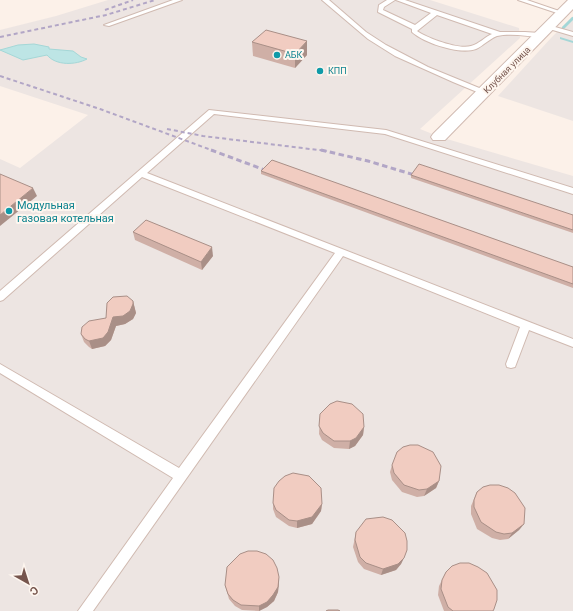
<svg xmlns="http://www.w3.org/2000/svg" width="573" height="611" font-family="Roboto,sans-serif">
	<rect width="100%" height="100%" fill="#fcf1e9"/>
	<g fill="#ede5e2">
		<path d="M108,0H430L519,28L520,38L420,129L440,137L573,176V611H0V159L20,168L88,115L0,86V30L56,16Z"/>
		<path d="M573,16V121L498,96L551,38Z"/>
	</g>
	<path fill="#bde5e5" stroke="#a4d7d7" d="M34,44L49,47V49L73,51L81,57L87,59C76,65 56,66 47,55L23,60L0,50L18,45Z"/>
	<g fill="none" stroke-linecap="round" stroke-linejoin="round">
		<g fill="#a4d7d7" fill-rule="evenodd">
			<path d="M572,17H573V20L564,29H562V27Z"/>
			<path d="M560,37L573,41V43L560,39Z"/>
		</g>
		<defs>
			<g id="lane">
				<path d="M173,0H182L109,26L104,25Z"/>
				<path d="M322,0H329L366,32L386,45L428,67L489,92L482,94L453,82L395,56L368,39Z"/>
				<path d="M387,0H395L384,7L383,10L415,25L431,13L396,0H405L500,32H525L540,33L543,35L540,37C526,36 510,33 497,36C489,39 483,46 476,49C460,55 424,43 412,32V29L378,12L379,5ZM437,15L492,34C485,37 479,44 471,46C459,50 427,38 417,31Z"/>
				<path d="M518,0H527L565,13L560,14Z"/>
				<path d="M548,25L573,32V36L546,28V26Z"/>
				<path d="M209,110L386,130L573,188V194L385,134L214,114L147,173L573,339V347L529,330L515,367L511,368L507,367L506,364L520,327L343,256L93,611H78L173,478L0,373V364L179,468L335,253L142,177L3,300L0,301V291Z"/>
			</g>
			<path id="street" d="M568,0H573V9L445,140H433L431,137L433,134Z"/>
		</defs>
		<use href="#lane" stroke="#d0bab1" stroke-width="2"/>
		<use href="#street" stroke="#d0bab1" stroke-width="2"/>
		<use href="#lane" fill="#fff" fill-rule="evenodd"/>
		<use href="#street" fill="#fff" fill-rule="evenodd"/>
		<g stroke="#b2a6c6" stroke-width="2" stroke-dasharray="4 3" stroke-linecap="butt">
			<path d="M105,10L133,0"/>
			<path d="M0,37L106,15L155,0"/>
			<path d="M0,76L100,109L214,151"/>
			<path d="M167,129L203,136L327,151"/>
		</g>
		<g stroke="#b2a6c6" stroke-width="3" stroke-dasharray="5.5 3.5" stroke-linecap="butt">
			<path d="M211,150L273,173"/>
			<path d="M321,150L368,161L421,177"/>
		</g>
	</g>
	<g fill="#cfafa6">
		<path d="M252,42L307,55L295,68L253,56Z"/>
		<path d="M261,171L573,267V288L261,174Z"/>
		<path d="M411,175L573,215V233L411,178Z"/>
		<path d="M133,232L213,256L202,270L135,240Z"/>
		<path d="M133,301L136,313L133,319L125,324L116,326L111,340L105,346L92,349L89,347L84,342L81,334Z"/>
		<path d="M320,414L364,427L363,435L355,446L349,449L334,448L322,440L319,434Z"/>
		<path d="M392,465L439,481L436,488L424,496L417,497L402,492L392,480L390,472Z"/>
		<path d="M477,492L524,524L519,530L508,539L500,540L492,538L477,529L471,514V506Z"/>
		<path d="M273,503L322,504L321,511L312,524L297,528L289,526L276,517L273,509Z"/>
		<path d="M356,532L407,550L401,564L396,570L381,575L364,569L358,562L353,547Z"/>
		<path d="M446,572L493,611H444L438,595L439,586Z"/>
		<path d="M279,582L278,592L274,601L267,607L259,611L242,610L235,606L229,599L225,585Z"/>
	</g>
	<g fill="#a98f87">
		<path d="M307,41V55L295,68V54Z"/>
		<path d="M33,188L37,196L0,226V215Z"/>
		<path d="M212,247L213,256L202,270L201,262Z"/>
		<path d="M133,301L136,313L133,319L125,324L116,326L111,340L105,346L92,349L89,341L113,317Z"/>
		<path d="M364,427L363,435L355,446L349,449L350,441Z"/>
		<path d="M439,481L436,488L424,496L427,489Z"/>
		<path d="M322,504L321,511L312,524L297,528V521Z"/>
		<path d="M524,524L519,530L508,539L512,533Z"/>
		<path d="M404,558L401,564L396,570L381,575L383,569Z"/>
		<path d="M279,577V582L278,592L274,601L267,607L259,611V606Z"/>
	</g>
	<g fill="#f1ccc1" stroke="#a98f87">
		<path d="M266,30L307,41L295,54L252,42Z"/>
		<path d="M272,160L573,267V284L261,171Z"/>
		<path d="M419,164L573,215V230L411,175Z"/>
		<path d="M0,174L33,188L0,215Z"/>
		<path d="M146,220L212,247L201,262L133,232Z"/>
		<path d="M127,296L133,301V304L130,311L123,316L113,317L108,332L103,338L89,341L85,339L81,334L82,327L89,321L106,318L107,303L113,297Z"/>
		<path d="M337,401L352,404L363,414L364,427L356,438L350,441H334L323,433L319,426L320,414L330,404Z"/>
		<path d="M410,445H418L433,452L441,466L439,481L427,489L419,490L404,485L394,473L392,465L397,452L403,447Z"/>
		<path d="M293,473L309,476L321,488L322,504L312,517L297,521L289,520L276,510L273,503L274,488L279,481L285,476Z"/>
		<path d="M490,485H499L508,488L515,493L525,508L524,524L512,533L504,534L496,532L481,522L474,507V500L477,492L483,487Z"/>
		<path d="M383,517L392,520L405,533L407,541V550L404,558L398,564L383,569L366,563L360,557L355,540L356,532L366,519Z"/>
		<path d="M248,551H257L266,554L273,560L277,568L279,577L278,587L273,595L267,602L259,606L241,605L233,600L228,594L225,585L227,567L240,554Z"/>
		<path d="M460,563H469L478,567L487,573L497,590V600L494,609L493,611H453L448,607L441,589L442,580L446,572L452,566Z"/>
		<path d="M328,610H338L340,611H326Z"/>
	</g>
	<g fill="#0f9aa8" stroke="#fef6ef" stroke-width="1.5">
		<circle cx="277" cy="55" r="4"/>
		<circle cx="320" cy="71" r="4"/>
		<circle cx="9" cy="211" r="4"/>
	</g>
	<g text-anchor="middle" stroke-width="4" stroke-linejoin="round" paint-order="stroke">
		<g font-size="9" fill="#0d838f" stroke="#fef6ef" text-anchor="start">
			<text x="285" y="58">АБК</text>
			<text x="328" y="74">КПП</text>
		</g>
		<g font-size="9" fill="#76554d" stroke="#fef6ef">
			<text transform="translate(507 70) rotate(-45)" y="3">Клубная улица</text>
		</g>
		<g font-size="11" fill="#0d838f" stroke="#fef6ef" text-anchor="start">
			<text x="17" y="209">Модульная<tspan x="17" dy="13">газовая котельная</tspan></text>
		</g>
	</g>
	<g transform="translate(28 583) rotate(141)" stroke="#fef6ef" stroke-width="3" paint-order="stroke">
	<path d="M0-3L7 15L0 10L-7 15Z" fill="#76554d"/>
	<text y="-6" font-size="11" font-weight="bold" text-anchor="middle" fill="#76554d">С</text>
	</g>
</svg>
